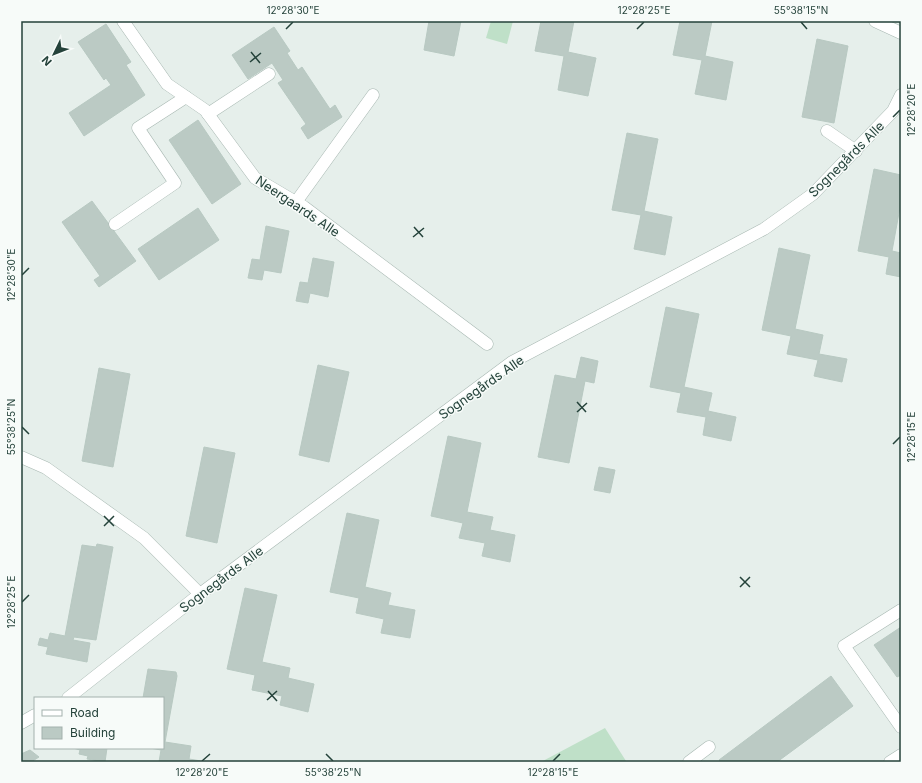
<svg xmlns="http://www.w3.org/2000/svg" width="922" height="783" font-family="Inter,sans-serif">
	<rect width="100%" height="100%" fill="#e6efeb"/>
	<g fill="#bfe0c8">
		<path d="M491,21H513L507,44L486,38Z"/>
		<path d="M605,728L626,761L625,762H541Z"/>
	</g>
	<g fill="#bbcac4" stroke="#b8c9c2">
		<path d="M429,21H461L454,56L424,50Z"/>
		<path d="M541,21H574L568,52L596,58L588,96L558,90L564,56L535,51Z"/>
		<path d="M680,21H712L705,56L733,62L726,100L695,94L702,60L673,55Z"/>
		<path d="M106,24L131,62L126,65L145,95L84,136L69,113L111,85L106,78L104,80L78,42Z"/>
		<path d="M274,27L290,51L287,53L298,70L302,67L330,109L335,105L342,117L308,139L301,128L306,124L278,83L283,80L272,63L248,79L232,55Z"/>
		<path d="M817,39L848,46L834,123L802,117Z"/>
		<path d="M198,120L241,184L212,204L169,140Z"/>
		<path d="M627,133L658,139L644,211L672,217L665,255L634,249L641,215L612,210Z"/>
		<path d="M874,169L901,175V202L892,251L901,253V277L886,274L889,257L858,251Z"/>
		<path d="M92,201L136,261L99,287L94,280L100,276L62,222Z"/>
		<path d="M198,208L219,240L159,280L138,249Z"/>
		<path d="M266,226L289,231L281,273L264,270L262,280L248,278L252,259L260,260Z"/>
		<path d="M779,248L810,255L795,329L823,335L819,354L847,359L842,382L814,376L818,360L787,354L791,336L762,330Z"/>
		<path d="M313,258L334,262L328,297L310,293L308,303L296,301L300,282L308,283Z"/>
		<path d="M666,307L699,314L684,387L712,393L708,411L736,417L731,441L703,435L706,417L677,412L681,393L650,387Z"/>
		<path d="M581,357L598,361L594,383L585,381L569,463L538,457L555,375L576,379Z"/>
		<path d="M318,365L349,372L329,462L299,455Z"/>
		<path d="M99,368L130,374L113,467L82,461Z"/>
		<path d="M448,436L481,443L467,512L493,517L490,530L515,535L510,562L482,556L485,543L459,538L463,523L431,516Z"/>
		<path d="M204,447L235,453L217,543L186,536Z"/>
		<path d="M599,467L615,470L610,493L594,490Z"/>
		<path d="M347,513L379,520L365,587L391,593L388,605L415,610L410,638L381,633L384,619L356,613L359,598L330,592Z"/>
		<path d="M97,544L113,547L96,640L74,637L73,640L90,643L87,662L46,654L48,647L38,645L40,638L48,640L50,633L65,636L82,545L96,547Z"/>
		<path d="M245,588L277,595L262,662L290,668L288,678L314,684L308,712L280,705L282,696L252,690L255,675L227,669Z"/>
		<path d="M901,627V675L897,677L874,645Z"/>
		<path d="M148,669L176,672L177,676L165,742L191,746L189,759L207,762H159L161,750L150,748H163V698H143Z"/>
		<path d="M831,676L853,706L777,762H721L719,760Z"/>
		<path d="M73,748H107L105,762L87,759L88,756L79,754L80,750Z"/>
		<path d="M30,750L39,757L31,762H21V754Z"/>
	</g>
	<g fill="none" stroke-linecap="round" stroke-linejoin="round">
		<defs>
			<g id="minor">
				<path d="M123,21L167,84L205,110L255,178L304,207L487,344"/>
				<path d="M875,21L901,33"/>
				<path d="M208,114L269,74"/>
				<path d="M827,131L856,151"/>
				<path d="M296,202L373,95"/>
				<path d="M115,224L175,183L138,128L186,97"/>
				<path d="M21,457L46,468L144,538L200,594"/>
				<path d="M901,610L844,646L901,727"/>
				<path d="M68,698L200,594L512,362L764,229L813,194L893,111L901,95"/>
				<path d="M21,723L35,715"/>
				<path d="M689,762L709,747"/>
				<path d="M890,762L901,755"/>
			</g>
		</defs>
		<use href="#minor" stroke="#a8b8b2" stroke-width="13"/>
		<use href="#minor" stroke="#fff" stroke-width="12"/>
	</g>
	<path fill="none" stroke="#24423a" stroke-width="1.5" d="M801,22L807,29M286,29L293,22M637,29L644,22M251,52L260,63M250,62L261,53M893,117L900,110M414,227L423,237M413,237L424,228M22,275L29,268M577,402L586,412M577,412L587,403M22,427L29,434M893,444L900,437M104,516L114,526M104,526L114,516M740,577L750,587M740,587L750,577M22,602L29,595M268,691L277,701M267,700L277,691M326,754L333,761M202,761L210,754M553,761L560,754"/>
	<g text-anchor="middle" stroke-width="3" stroke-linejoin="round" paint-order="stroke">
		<g font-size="13" fill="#24423a" stroke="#f7fbf9">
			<text transform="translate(846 159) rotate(-45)" y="5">Sognegårds Alle</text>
			<text transform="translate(298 206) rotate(34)" y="5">Neergaards Alle</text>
			<text transform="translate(481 387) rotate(-35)" y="5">Sognegårds Alle</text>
			<text transform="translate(221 579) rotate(-37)" y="5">Sognegårds Alle</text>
		</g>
	</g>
	<rect width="922" height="783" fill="none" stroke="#f7fbf9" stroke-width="44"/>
	<rect x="34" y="697" width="130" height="52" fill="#f7fbf9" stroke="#a3b1ad"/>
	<rect x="42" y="710" width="20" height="6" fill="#ffffff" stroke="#a3b1ad"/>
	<text x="70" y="717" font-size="12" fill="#24423a">Road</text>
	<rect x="42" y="727" width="20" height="12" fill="#bbcac4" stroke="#a3b1ad"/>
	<text x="70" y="737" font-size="12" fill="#24423a">Building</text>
	<g transform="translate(54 54) rotate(227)" stroke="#f7fbf9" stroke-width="3" paint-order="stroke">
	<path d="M0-3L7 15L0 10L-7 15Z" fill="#24423a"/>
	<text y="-6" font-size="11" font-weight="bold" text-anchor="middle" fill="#24423a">N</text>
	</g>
	<rect x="22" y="22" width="878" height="739" fill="none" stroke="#24423a" stroke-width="1.5"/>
	<g font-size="10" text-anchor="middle" fill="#24423a">
		<text x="293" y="14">12°28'30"E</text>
		<text x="644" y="14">12°28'25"E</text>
		<text x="801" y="14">55°38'15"N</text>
		<text transform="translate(911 110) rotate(-90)" y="4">12°28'20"E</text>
		<text transform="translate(11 275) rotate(-90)" y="4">12°28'30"E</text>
		<text transform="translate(11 427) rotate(-90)" y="4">55°38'25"N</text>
		<text transform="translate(911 437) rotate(-90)" y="4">12°28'15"E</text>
		<text transform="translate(11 602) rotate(-90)" y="4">12°28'25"E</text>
		<text x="202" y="776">12°28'20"E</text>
		<text x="333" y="776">55°38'25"N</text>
		<text x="553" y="776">12°28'15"E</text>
	</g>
</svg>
